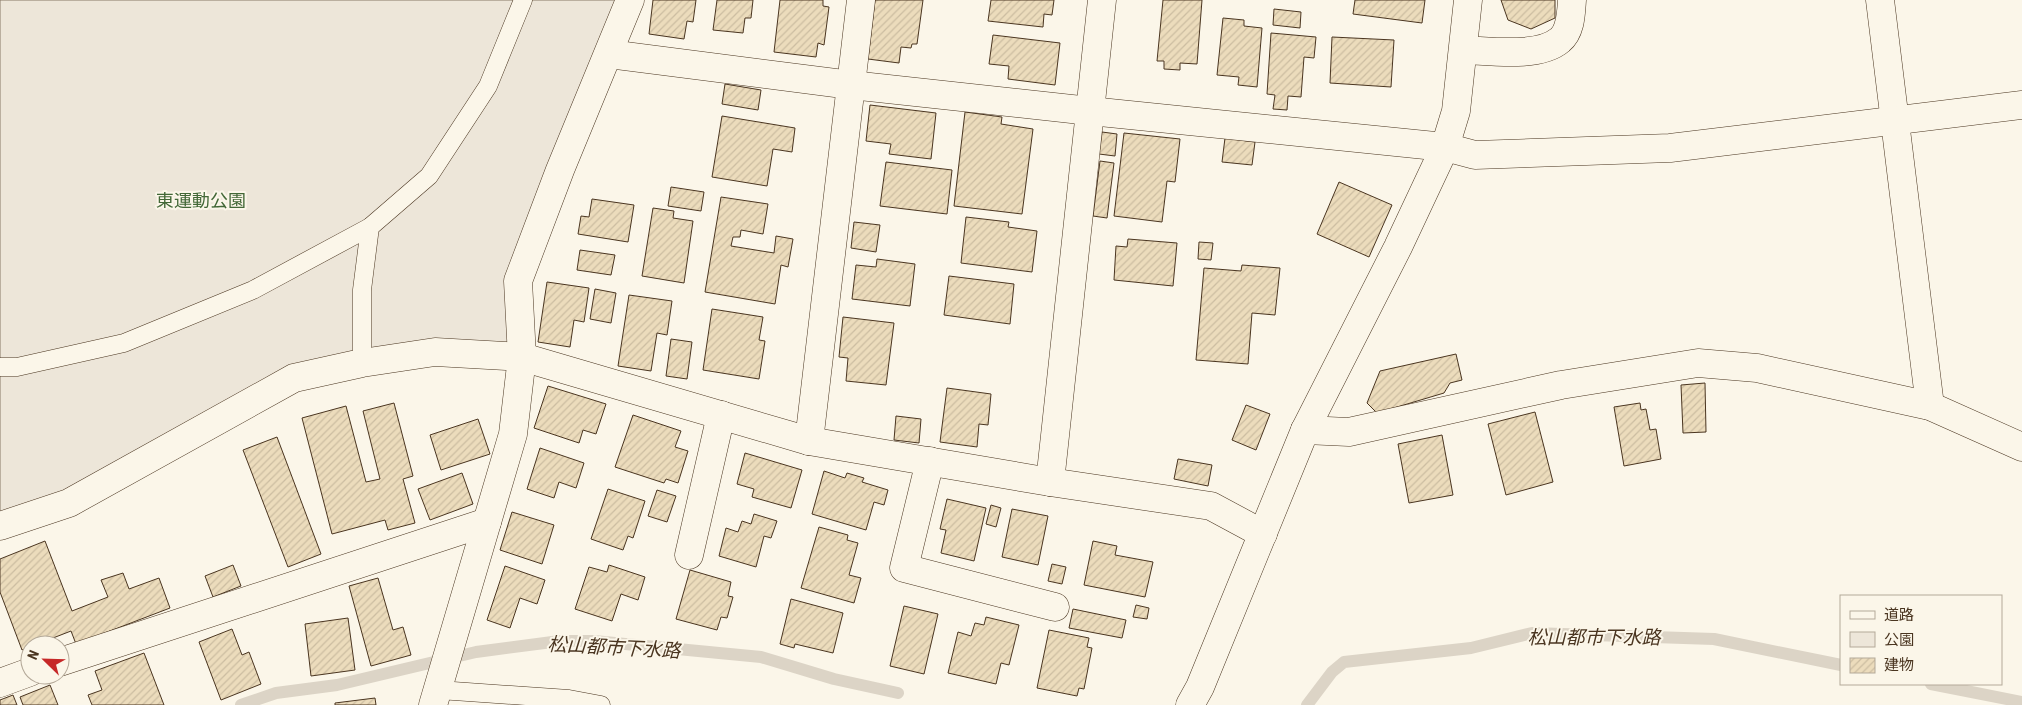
<svg xmlns="http://www.w3.org/2000/svg" width="2022" height="705" font-family="'Roboto Condensed','Noto Sans JP',sans-serif">
	<defs>
		<pattern id="building-hatch" width="6" height="6" patternUnits="userSpaceOnUse" patternTransform="scale(1.25)"><rect width="6" height="6" fill="#ecdcbc"/><path d="M-1 1l2-2M0 6l6-6M5 7l2-2" fill="none" stroke="#ccbda1"/></pattern>
	</defs>
	<rect width="100%" height="100%" fill="#fbf6e9"/>
	<path fill="#ede6d9" stroke="#887966" d="M0,0H630L538,226L522,357L294,378L0,526Z"/>
	<g fill="none" stroke-linecap="round" stroke-linejoin="round">
		<g stroke="#dcd4c6" stroke-width="12">
			<path d="M1931,684L2022,702"/>
			<path d="M241,705L276,693L337,685L476,652L560,641H594L761,657L834,679L898,693"/>
			<path d="M1307,705L1332,672L1344,662L1471,648L1532,633L1714,639L1841,665"/>
		</g>
	</g>
	<g fill="url(#building-hatch)" stroke="#4a3520">
		<path d="M653,0H696L693,22L687,21L684,39L649,34Z"/>
		<path d="M717,0H753L751,18H745L743,33L713,30Z"/>
		<path d="M780,0H823V6L829,7L824,45L818,43L816,57L774,52Z"/>
		<path d="M875,0H923L917,44H912L911,48L901,47L899,63L868,59Z"/>
		<path d="M991,0H1054L1052,15L1044,14L1043,27L988,21Z"/>
		<path d="M1163,0H1202L1197,64L1180,63V70L1164,69V61H1157Z"/>
		<path d="M1355,0H1425L1422,23L1353,14Z"/>
		<path d="M1501,0H1555V18L1531,29L1508,20Z"/>
		<path d="M1274,9L1301,12L1300,28L1273,25Z"/>
		<path d="M1223,18L1244,20V26L1262,28L1257,87L1238,85L1239,77L1217,75Z"/>
		<path d="M1271,33L1316,37L1314,58L1304,57L1301,97L1288,96L1287,110L1273,109L1275,95L1267,94Z"/>
		<path d="M993,35L1060,43L1055,85L1008,79L1009,66L989,64Z"/>
		<path d="M1332,37L1394,40L1391,87L1330,83Z"/>
		<path d="M725,84L761,90L758,110L722,104Z"/>
		<path d="M870,105L936,113L931,159L889,154L891,144L866,141Z"/>
		<path d="M965,112L1002,117L1001,124L1033,129L1022,214L954,206Z"/>
		<path d="M722,116L795,128L792,152L773,149L767,186L712,177Z"/>
		<path d="M1102,132L1117,134L1115,156L1099,154Z"/>
		<path d="M1124,133L1180,139L1175,182L1167,181L1162,222L1114,216Z"/>
		<path d="M1225,138L1255,142L1252,165L1222,162Z"/>
		<path d="M1100,161L1114,163L1107,218L1093,216Z"/>
		<path d="M886,162L952,170L947,214L880,206Z"/>
		<path d="M1339,182L1392,205L1369,257L1317,234Z"/>
		<path d="M671,187L704,192L701,211L668,206Z"/>
		<path d="M721,197L768,204L763,234L741,230L740,237H733L731,246L774,253L776,236L793,239L788,267L781,265L775,304L705,292Z"/>
		<path d="M592,199L634,205L628,242L578,234L581,216L589,217Z"/>
		<path d="M653,208L674,211L673,218L693,221L684,283L642,276Z"/>
		<path d="M966,217L1009,222L1008,227L1037,231L1032,272L961,263Z"/>
		<path d="M854,222L880,225L876,252L851,248Z"/>
		<path d="M1128,239L1177,243L1173,286L1114,280L1116,246L1127,247Z"/>
		<path d="M1199,242L1213,243L1211,260L1198,259Z"/>
		<path d="M580,250L615,255L611,275L577,270Z"/>
		<path d="M877,259L915,264L910,306L852,299L856,265L876,267Z"/>
		<path d="M1242,265L1280,268L1275,315L1252,313L1248,364L1196,360L1204,268L1241,271Z"/>
		<path d="M949,276L1014,284L1010,324L944,315Z"/>
		<path d="M547,282L589,288L584,322L574,320L570,347L538,342Z"/>
		<path d="M595,289L616,293L611,323L590,319Z"/>
		<path d="M629,295L672,301L667,335L657,333L651,371L618,366Z"/>
		<path d="M712,309L763,317L759,340L765,341L759,379L703,370Z"/>
		<path d="M843,317L894,323L886,385L846,381L848,358L839,357Z"/>
		<path d="M671,339L692,342L687,379L666,376Z"/>
		<path d="M1456,354L1462,380L1450,383L1444,393L1377,413L1367,403L1380,371Z"/>
		<path d="M1705,383L1706,432L1683,433L1681,385Z"/>
		<path d="M548,386L606,404L596,434L583,430L579,443L534,428Z"/>
		<path d="M947,388L991,394L988,425L979,424L977,447L940,442Z"/>
		<path d="M394,403L413,476L403,479L415,523L388,530L385,520L332,534L302,418L346,406L366,482L380,479L363,411Z"/>
		<path d="M1640,403L1641,410L1646,409L1650,430L1656,429L1661,459L1624,466L1614,407Z"/>
		<path d="M1246,405L1270,414L1256,450L1232,440Z"/>
		<path d="M1535,412L1553,482L1506,495L1488,424Z"/>
		<path d="M633,415L681,431L675,447L688,451L678,483L666,479L664,483L615,467Z"/>
		<path d="M896,416L921,419L919,443L894,440Z"/>
		<path d="M478,419L490,454L441,470L430,435Z"/>
		<path d="M1442,435L1453,495L1409,503L1398,444Z"/>
		<path d="M277,437L321,554L288,567L243,450Z"/>
		<path d="M540,448L584,463L576,488L559,482L554,498L527,489Z"/>
		<path d="M745,453L802,470L791,508L752,497L754,489L737,484Z"/>
		<path d="M1178,459L1212,465L1208,486L1174,479Z"/>
		<path d="M824,471L845,478L847,473L864,478L862,482L888,490L884,505L874,502L866,530L812,514Z"/>
		<path d="M462,473L473,504L430,520L418,489Z"/>
		<path d="M608,489L645,501L633,538L628,536L623,550L591,539Z"/>
		<path d="M657,490L676,496L667,522L648,516Z"/>
		<path d="M947,499L986,508L974,561L941,553L946,530L940,529Z"/>
		<path d="M991,505L1001,508L996,527L986,524Z"/>
		<path d="M1012,509L1048,516L1038,565L1002,557Z"/>
		<path d="M512,512L554,525L542,564L500,550Z"/>
		<path d="M754,514L777,521L771,538L764,536L756,567L719,556L726,528L738,532L742,521L751,524Z"/>
		<path d="M819,527L848,535L847,540L858,543L849,575L861,578L854,603L801,588Z"/>
		<path d="M45,541L72,611L108,597L101,580L123,573L129,589L159,578L170,608L76,644L71,631L22,650L0,592V559Z"/>
		<path d="M1093,541L1117,546L1115,555L1153,562L1145,597L1084,585Z"/>
		<path d="M1052,564L1066,567L1062,584L1048,581Z"/>
		<path d="M233,565L241,586L213,597L205,576Z"/>
		<path d="M609,565L645,577L638,600L621,594L612,621L575,609L589,567L607,572Z"/>
		<path d="M505,566L545,580L537,604L520,598L510,628L487,620Z"/>
		<path d="M690,570L731,582L728,596L733,597L727,618L721,617L717,630L676,619Z"/>
		<path d="M378,578L393,630L403,627L411,655L371,666L349,586Z"/>
		<path d="M791,599L843,613L833,653L795,644L794,648L780,644Z"/>
		<path d="M1136,605L1149,608L1147,619L1133,617Z"/>
		<path d="M904,606L938,614L924,674L890,666Z"/>
		<path d="M1073,609L1126,620L1122,638L1069,628Z"/>
		<path d="M986,617L1019,625L1009,665L1001,663L996,684L948,673L958,632L971,636L975,623L984,625Z"/>
		<path d="M348,618L355,670L311,676L305,624Z"/>
		<path d="M232,629L242,655L249,652L261,684L221,700L199,642Z"/>
		<path d="M1049,630L1089,638L1087,647L1092,648L1084,689L1079,688L1077,696L1037,688Z"/>
		<path d="M144,653L164,705H92L88,695L102,690L95,671Z"/>
		<path d="M50,685L58,705H23L20,697Z"/>
		<path d="M13,695L17,705H0V700Z"/>
		<path d="M375,698L376,705H335V703Z"/>
	</g>
	<g fill="none" stroke-linecap="round" stroke-linejoin="round">
		<defs>
			<g id="service">
				<path d="M362,363V290L370,227L429,176L488,86L523,0"/>
				<path d="M0,367H17L124,343L253,290L370,227"/>
				<path d="M439,690L569,699L601,705"/>
			</g>
			<g id="minor">
				<path d="M1880,0L1930,406"/>
				<path d="M1464,50C1491,51 1539,58 1560,40C1571,31 1571,13 1572,0"/>
				<path d="M609,54L851,85L1090,111L1445,147L1475,155L1670,148L2022,105"/>
				<path d="M1305,430L1349,432L1561,385L1698,363L1757,368L1930,406L2022,447"/>
				<path d="M809,441L861,0"/>
				<path d="M930,461L904,568L1055,607"/>
				<path d="M1050,482L1102,0"/>
				<path d="M0,526L69,503L294,378L362,363L435,352L522,357L809,441L1050,482L1211,506L1263,534"/>
				<path d="M689,555L721,415"/>
				<path d="M60,662L487,522"/>
				<path d="M0,683L30,672"/>
				<path d="M433,705L513,434L522,357L518,281L560,170L630,0"/>
			</g>
			<path id="tertiary" d="M1190,705L1200,687L1305,430L1398,247L1445,147L1456,111L1468,0"/>
		</defs>
		<use href="#service" stroke="#4a3520" stroke-width="19"/>
		<use href="#minor" stroke="#4a3520" stroke-width="29"/>
		<use href="#tertiary" stroke="#4a3520" stroke-width="29"/>
		<use href="#service" stroke="#fbf6e9" stroke-width="18"/>
		<use href="#minor" stroke="#fbf6e9" stroke-width="28"/>
		<use href="#tertiary" stroke="#fbf6e9" stroke-width="28"/>
	</g>
	<g text-anchor="middle" stroke-width="4" stroke-linejoin="round" paint-order="stroke">
		<g font-size="18" fill="#436837" stroke="#fbf6e9">
			<text x="201" y="207">東運動公園</text>
		</g>
		<g font-size="19" font-style="italic" fill="#4a3520" stroke="#fbf6e9">
			<text x="1594" y="644">松山都市下水路</text>
			<text transform="translate(614 647) rotate(3)" y="7">松山都市下水路</text>
		</g>
	</g>
	<rect x="1840" y="595" width="162" height="90" fill="#fbf6e9" stroke="#b4a999"/>
	<rect x="1850" y="611" width="25" height="8" fill="#fbf6e9" stroke="#b4a999"/>
	<text x="1884" y="620" font-size="15" fill="#4a3520">道路</text>
	<rect x="1850" y="632" width="25" height="15" fill="#ede6d9" stroke="#b4a999"/>
	<text x="1884" y="645" font-size="15" fill="#4a3520">公園</text>
	<rect x="1850" y="658" width="25" height="15" fill="url(#building-hatch)" stroke="#b4a999"/>
	<text x="1884" y="670" font-size="15" fill="#4a3520">建物</text>
	<g transform="translate(45 660) rotate(293)"><circle r="24" fill="#fbf6e9" stroke="#b4a999"/>
	<path d="M0-4L9 19L0 12L-9 19Z" fill="#c62828"/>
	<text y="-8" font-size="14" font-weight="bold" text-anchor="middle" fill="#4a3520">N</text>
	</g>
</svg>
